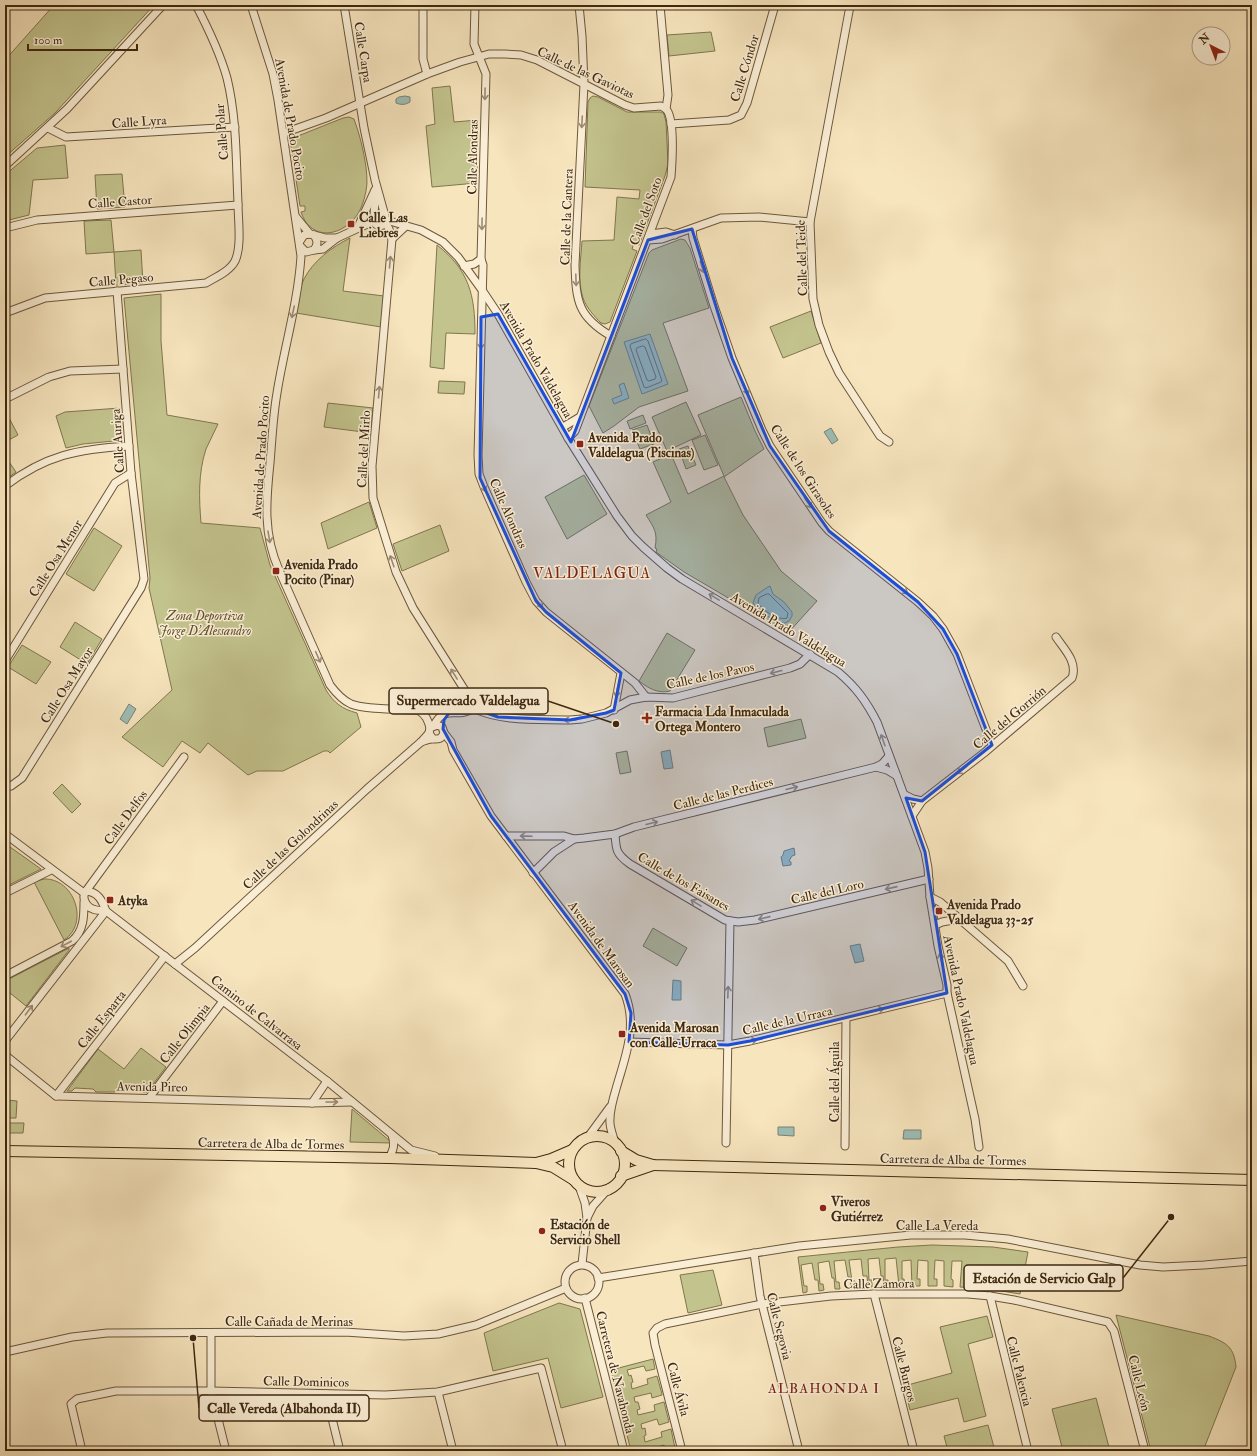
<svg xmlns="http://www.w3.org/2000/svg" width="1257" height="1456" font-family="'IM FELL Double Pica',serif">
	<rect width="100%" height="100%" fill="#f7e5be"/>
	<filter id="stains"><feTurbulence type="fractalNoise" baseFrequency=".005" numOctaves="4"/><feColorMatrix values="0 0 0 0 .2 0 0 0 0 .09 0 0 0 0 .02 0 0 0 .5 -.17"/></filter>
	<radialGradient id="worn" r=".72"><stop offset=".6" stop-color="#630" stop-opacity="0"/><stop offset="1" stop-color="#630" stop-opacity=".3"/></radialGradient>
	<g fill="#c3c38d" stroke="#80764e">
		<path d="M54,5H154L55,113L5,157V60Z"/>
		<path d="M711,32L715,51L669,56L667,35Z"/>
		<path d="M450,86L454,122L478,120L477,183L432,187L426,126L435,124L432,88Z"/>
		<path d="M593,96L598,97L627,112H661L664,114L666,122L668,164L665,176L639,245L634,243L632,249L637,251L610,322L605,324L601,323C594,316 586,307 583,298C577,280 581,259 582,241L614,240L617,197L639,199L640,190L585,187L588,102L590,98Z"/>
		<path d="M349,117L354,119L355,122C361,138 370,175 366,191C364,201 360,214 352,221C334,239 309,237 301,212L305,211V206H300L291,146L298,136L343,118Z"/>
		<path d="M65,145L68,178L33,180L29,215L5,221V175L37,148Z"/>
		<path d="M122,174L125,207L97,209L95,175Z"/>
		<path d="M111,220L114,252L141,250L143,283L116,285L114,252L86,254L84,221Z"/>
		<path d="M350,238L343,291L384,296L381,327L296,313C298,302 299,289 304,279C313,261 332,247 350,238Z"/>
		<path d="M681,239L685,240L690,248L709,308L663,323L688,391L639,407L614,426L603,433L589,406L649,253L652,250Z"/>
		<path d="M437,245C469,270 475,295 475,334L446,333L444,369L430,367Z"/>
		<path d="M161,294V341L167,415L218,424C214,432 210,441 206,449C198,473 199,499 201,523L260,528L270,565L326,690C334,703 342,709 357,713L361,727L330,753L328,751H324L283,771H257L248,775L208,743L200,753L182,741L163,767L122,737L172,690L149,588L150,578L124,298Z"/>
		<path d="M811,311L821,343L783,358L770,327Z"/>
		<path d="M439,381L465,382L464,394L438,393Z"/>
		<path d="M741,397L755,431L764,449L724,477L743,515L781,571L817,601L788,633L684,572L656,552L657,549L655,548C658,532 654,528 646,515L671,502L653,462L671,454L688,494L724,476L698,415Z"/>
		<path d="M686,402L701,435L667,451L652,417Z"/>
		<path d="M328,403L373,408L371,433L324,427Z"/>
		<path d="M120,408C121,418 126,436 114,441L83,444L66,448L56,416L65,412Z"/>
		<path d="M5,410L18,435L5,442Z"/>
		<path d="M643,415L646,423L630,429L627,421Z"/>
		<path d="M647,425L654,444L640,449L632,430Z"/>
		<path d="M705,435L718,465L704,470L692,440Z"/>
		<path d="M688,446L696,465L686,469L679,449Z"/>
		<path d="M5,456L16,472L5,480Z"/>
		<path d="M584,475L607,514L567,539L545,497Z"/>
		<path d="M369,502L377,528L328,549L321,523Z"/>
		<path d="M440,525L449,551L402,571L393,544Z"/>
		<path d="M94,528L122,546L94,591L66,574Z"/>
		<path d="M75,622L102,639L87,664L60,647Z"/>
		<path d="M667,633L695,650L670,691C658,694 648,688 639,681Z"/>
		<path d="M22,645L51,662L36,684L8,667Z"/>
		<path d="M801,719L806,738L768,747L764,728Z"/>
		<path d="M627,751L631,772L620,774L616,753Z"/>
		<path d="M62,784L81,804L72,813L53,793Z"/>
		<path d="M10,847L41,869L7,886L5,883V849Z"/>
		<path d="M44,879C74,878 90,923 64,940L34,882Z"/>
		<path d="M653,928L687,948L677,966L643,946Z"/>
		<path d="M69,948V950L26,1006L5,989V981Z"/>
		<path d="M141,1048L166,1067L147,1092H143L141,1089H118L115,1092H96L93,1089L75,1088L72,1091H67L98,1049L124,1069Z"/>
		<path d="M6,1100L17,1101L16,1118H5Z"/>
		<path d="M352,1109L390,1141L391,1143L350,1142Z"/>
		<path d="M5,1123H24L23,1133H5Z"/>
		<path d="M932,1245L993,1247L1028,1252L1020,1294L989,1289L960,1287L962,1261H952L951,1279L953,1280V1287L944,1286V1261L935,1260L934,1279H937V1286H928V1261L918,1260L917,1279H920V1286H912L911,1260L902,1261V1279H904L905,1286H899L896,1258L885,1259V1280H888V1287H884L883,1276H881L879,1258L868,1259L869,1280H872V1287H868L867,1276H863L861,1259L849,1260L852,1281H855L856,1288H851L850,1277H848L845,1260L834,1261L836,1282H839L840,1289H835L834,1278H832L829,1261L818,1263L820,1284H823L824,1290L819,1291L818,1280H815L812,1263L801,1265L804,1286H807V1292L803,1293L798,1257L898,1247Z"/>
		<path d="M713,1270L722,1305L688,1313L680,1275Z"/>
		<path d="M559,1303L580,1309L603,1397L561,1408L548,1358L493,1371L484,1333Z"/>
		<path d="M1116,1315L1209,1336C1227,1343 1234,1347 1236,1367L1203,1451H1151Z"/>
		<path d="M987,1316L993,1337L968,1344L986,1416L964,1422L958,1398L910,1410L904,1386L952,1373L940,1327Z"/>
		<path d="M653,1359L655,1369L646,1371L644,1366L627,1370L629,1376L631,1375L633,1382L631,1383L632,1389L648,1384L647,1379L657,1376L662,1394V1395L652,1398L651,1393L634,1397L635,1402H638L640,1409L637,1410L638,1415L655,1411L654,1405L664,1402L669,1422L659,1425L657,1419L641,1424L642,1429L645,1428L646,1435L644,1436L645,1442L662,1437L661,1432L671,1429L675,1448L666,1451L664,1445L647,1450V1451H631L611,1370Z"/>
		<path d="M1096,1398L1110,1451H1063L1052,1409Z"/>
		<path d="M988,1425L995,1451H948L944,1436Z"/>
	</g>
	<g fill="#9ebeb7" stroke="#788274">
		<path d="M405,96L410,97V102C405,105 401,105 396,103V99L399,97Z"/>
		<path d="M650,334L668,384L642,394L624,342Z"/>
		<path d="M624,383L629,398L614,404L612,399L622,395L619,385Z"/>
		<path d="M831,428L838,440L832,444L824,432Z"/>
		<path d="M770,586L773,594L784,602L792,612V616L789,621L785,623H780L758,611L753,603L756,595L768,587Z"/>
		<path d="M129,704L136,709L127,724L120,719Z"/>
		<path d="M670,750L673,768L664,769L661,752Z"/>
		<path d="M794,848L795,855L792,856L789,861L791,862V865L783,866L781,857L783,855L784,851Z"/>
		<path d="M860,944L864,961L855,963L850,946Z"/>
		<path d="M673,980L681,981V1000H672Z"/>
		<path d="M778,1127H794V1136L778,1135Z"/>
		<path d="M904,1130H921V1139H903Z"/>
	</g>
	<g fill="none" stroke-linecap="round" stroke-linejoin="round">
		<g stroke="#6e7364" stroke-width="1">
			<path d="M646,339L648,341L662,381L661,382L646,388L644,387L630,346L631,344Z"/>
			<path d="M643,346L645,347L656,377L655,379L649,381L647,380L636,350L637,348Z"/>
			<path d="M767,594H769L788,613L787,618C778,621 762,610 758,603L759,598Z"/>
		</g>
		<defs>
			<g id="street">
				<path d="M251,5L273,74L278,100L301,256C298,303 284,348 277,393C273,416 272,440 270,463C266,501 263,534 279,570L330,685C336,693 342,700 351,704C366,710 400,709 418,710C426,715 428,720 430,728"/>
				<path d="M344,5L364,128L375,180L385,216"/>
				<path d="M423,5V59L427,74"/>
				<path d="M475,5L474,44L486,74L481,259L483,265L478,455L479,474L484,487L526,582L536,601L546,612L635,683L646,697"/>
				<path d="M579,5L582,36L584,84L575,265C576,301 578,317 611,336"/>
				<path d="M850,6L810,222L813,299L819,325L829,352L839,373L880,436L889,442"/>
				<path d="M671,124L729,120L741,115L747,103L775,5"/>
				<path d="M48,128L66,137L235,127"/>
				<path d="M284,133L326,118L427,74L460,62L489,54H504L521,55L537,60L625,105L634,108L661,106L666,109"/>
				<path d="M5,166L67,109L163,5"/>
				<path d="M296,217L310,234"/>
				<path d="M374,217L375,197"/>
				<path d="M386,220L421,230L443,242L458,257L482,290L498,314L568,438L617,516L632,536L643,547L667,568L682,579L838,672C856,687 866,701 877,722L925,852L928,868L930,897L938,946L947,985V993L975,1119L979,1147"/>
				<path d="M374,221C377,228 384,227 386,220"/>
				<path d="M385,222L389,229L392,239L372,466L373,498L396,572L413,608L471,700L473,708"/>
				<path d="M358,227L375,190"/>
				<path d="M5,228L37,220L238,205"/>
				<path d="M692,229L693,238L714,306L732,358L762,430L770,446L822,523L829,531L918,602L933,616L943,629L957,654L992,745"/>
				<path d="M650,234L666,232L675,235"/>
				<path d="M392,239L406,226"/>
				<path d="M648,240L662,239L721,218L759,217L810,222"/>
				<path d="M300,241L304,235L310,234L325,238H337"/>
				<path d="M300,246L306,252L314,250C318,244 318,241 314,235"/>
				<path d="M314,250L323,249L337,238L374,221"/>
				<path d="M464,266L474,264L481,259"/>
				<path d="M5,313L45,298L206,283C216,277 230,271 235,261C242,246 238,220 238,203C236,162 237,119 227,78C220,53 208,28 196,5"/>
				<path d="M5,399L49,377L70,371L123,369"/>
				<path d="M563,427L580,417"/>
				<path d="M568,438L575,431L671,177C672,164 675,118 666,109L668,95L660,5"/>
				<path d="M5,486C46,455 78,449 129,446"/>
				<path d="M5,661L115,483L131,473"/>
				<path d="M473,708C502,722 538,719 570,720L582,719L606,713L630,700L646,697L673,698L790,668L800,664L810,654"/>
				<path d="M614,710L621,673"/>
				<path d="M434,725C446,703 458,720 473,708"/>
				<path d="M444,733L451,742L453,750L491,816L625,994C638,1027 625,1057 616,1089C613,1099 610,1109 610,1119C609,1127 613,1135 615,1143"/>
				<path d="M421,742C424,741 429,739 432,739C438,739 441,740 444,733L442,727L437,725L430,728L429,733L433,739"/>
				<path d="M876,767L887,770L897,776"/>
				<path d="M5,787L11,786L22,778L141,588L144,579L131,473L117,291"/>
				<path d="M905,795L913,799L922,801"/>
				<path d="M912,816L922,801L984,753L1072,678C1078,662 1064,649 1056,637"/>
				<path d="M5,834L84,893"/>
				<path d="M615,834C616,850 616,854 630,864L725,920L738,922L755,920L929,879"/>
				<path d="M506,836H564L574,839L584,838L615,834L634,827L876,767L882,764L889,756"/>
				<path d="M533,873L554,852L574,839"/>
				<path d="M86,891L184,757"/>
				<path d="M5,893L51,870"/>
				<path d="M930,897L940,902L1008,961L1023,986"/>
				<path d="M106,911C102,910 97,911 93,909C86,907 81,897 86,891C98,892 102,900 106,911L327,1081L411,1150L435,1156"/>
				<path d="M935,925L942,922L959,919"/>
				<path d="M175,964L195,948L367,789L421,742L429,733"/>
				<path d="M5,976L72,941C84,931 84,916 84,902"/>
				<path d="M5,1041L106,911"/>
				<path d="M629,1042L728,1045L750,1041L947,993"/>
				<path d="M5,1055L56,1096L312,1103L352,1102"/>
				<path d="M56,1096L165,956"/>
				<path d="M149,1098L223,1001"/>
				<path d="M312,1103L327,1081"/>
				<path d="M588,1137L610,1107"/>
				<path d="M726,1143L730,921"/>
				<path d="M845,1146L846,1018"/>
				<path d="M389,1158C394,1149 395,1144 392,1135"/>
				<path d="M579,1186L585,1203L587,1218L582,1264"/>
				<path d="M587,1218L593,1206L609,1188"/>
				<path d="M754,1253L760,1296L799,1451"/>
				<circle cx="582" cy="1282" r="17"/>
				<path d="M598,1278L799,1246L911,1235H965L1008,1239L1140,1265L1163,1267L1204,1265L1252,1261"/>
				<path d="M874,1294L914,1451"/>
				<path d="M990,1296L1028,1451"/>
				<path d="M585,1298L624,1451"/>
				<path d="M211,1333V1391L226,1451"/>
				<path d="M5,1352L72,1337L107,1333L345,1332L404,1336L438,1334L476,1325L566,1288"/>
				<path d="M438,1392L453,1451"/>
				<path d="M326,1394L340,1451"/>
				<path d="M82,1451L71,1404L77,1399L116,1391H211L385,1395L438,1392L541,1368L563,1451"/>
				<path d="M682,1451L655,1345L653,1333L657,1328L665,1324L762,1304L831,1296L874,1294H968L990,1296L1014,1300L1108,1322L1114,1331L1145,1451"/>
			</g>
			<g id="primary">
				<circle cx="597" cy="1164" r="28"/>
				<path d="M5,1151L389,1158L536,1163L553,1167L574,1180"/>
				<path d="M621,1151L636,1160L653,1165L1252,1180"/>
				<path d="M536,1163L551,1159L572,1150"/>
				<path d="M621,1176L653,1165"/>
			</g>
		</defs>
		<use href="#street" stroke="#6c573c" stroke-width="9"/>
		<use href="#primary" stroke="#3e2810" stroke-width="12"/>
		<use href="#street" stroke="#faeed5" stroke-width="7"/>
		<use href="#primary" stroke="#f7e5be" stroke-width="10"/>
	</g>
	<defs><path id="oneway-shaft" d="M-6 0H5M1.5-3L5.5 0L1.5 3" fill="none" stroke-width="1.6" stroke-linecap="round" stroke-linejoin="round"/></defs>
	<g stroke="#9c8b72">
		<use href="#oneway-shaft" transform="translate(485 94) rotate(91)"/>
		<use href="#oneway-shaft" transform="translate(582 122) rotate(93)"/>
		<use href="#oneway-shaft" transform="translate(482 224) rotate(91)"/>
		<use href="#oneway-shaft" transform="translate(390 262) rotate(-85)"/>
		<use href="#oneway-shaft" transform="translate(702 267) rotate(73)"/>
		<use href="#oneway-shaft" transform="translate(576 280) rotate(88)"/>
		<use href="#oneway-shaft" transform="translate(293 312) rotate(102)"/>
		<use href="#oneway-shaft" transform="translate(481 343) rotate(91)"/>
		<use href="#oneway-shaft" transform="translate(746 389) rotate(67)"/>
		<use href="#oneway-shaft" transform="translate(379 392) rotate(-85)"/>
		<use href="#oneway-shaft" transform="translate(483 486) rotate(67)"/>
		<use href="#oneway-shaft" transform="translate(808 503) rotate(56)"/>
		<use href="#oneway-shaft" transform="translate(269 537) rotate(80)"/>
		<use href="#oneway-shaft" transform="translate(392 561) rotate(-109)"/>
		<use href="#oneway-shaft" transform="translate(903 590) rotate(38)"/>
		<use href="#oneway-shaft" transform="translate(714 597) rotate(-149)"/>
		<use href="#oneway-shaft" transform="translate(539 603) rotate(53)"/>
		<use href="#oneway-shaft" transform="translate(318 657) rotate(66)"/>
		<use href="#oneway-shaft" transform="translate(776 672) rotate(166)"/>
		<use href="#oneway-shaft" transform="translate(454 674) rotate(-122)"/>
		<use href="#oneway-shaft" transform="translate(617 691) rotate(101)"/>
		<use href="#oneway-shaft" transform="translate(570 720) rotate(179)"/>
		<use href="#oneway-shaft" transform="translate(883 740) rotate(-109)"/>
		<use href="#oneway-shaft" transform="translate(962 770) rotate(142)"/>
		<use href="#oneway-shaft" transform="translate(792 788) rotate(-14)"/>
		<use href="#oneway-shaft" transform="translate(652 823) rotate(-14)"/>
		<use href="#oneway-shaft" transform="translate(526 836) rotate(-178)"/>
		<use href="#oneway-shaft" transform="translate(891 888) rotate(167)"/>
		<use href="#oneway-shaft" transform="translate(696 903) rotate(-149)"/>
		<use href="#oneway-shaft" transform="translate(764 918) rotate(167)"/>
		<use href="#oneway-shaft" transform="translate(66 944) rotate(152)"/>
		<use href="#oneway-shaft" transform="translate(941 959) rotate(-103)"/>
		<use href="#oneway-shaft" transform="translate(728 992) rotate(-88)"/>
		<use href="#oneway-shaft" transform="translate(29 1010) rotate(-53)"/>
		<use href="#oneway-shaft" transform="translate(878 1010) rotate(-14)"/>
		<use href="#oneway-shaft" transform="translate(751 1041) rotate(-12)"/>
		<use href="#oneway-shaft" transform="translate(332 1102)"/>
	</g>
	<path fill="#1d4ed8" fill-opacity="0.2" stroke="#1d4ed8" stroke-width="3" stroke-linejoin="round" d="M692,229L732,358L770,446L829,531L918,602L943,629L957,654L992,745L922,801L906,798L925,852L947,993L750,1041L728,1045L629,1042L631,1013L625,994L491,816L443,729L444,720L449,713H466L473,708L498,717L570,720L606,713L614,710L621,673L546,612L536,601L480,478L481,317L498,314L571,442L648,240Z"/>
	<g fill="#8f2418" stroke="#faeed5" stroke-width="1.5">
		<rect x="347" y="220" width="8" height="8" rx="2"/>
		<rect x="576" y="440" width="8" height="8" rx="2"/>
		<rect x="272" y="567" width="8" height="8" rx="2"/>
		<path d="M645 712h4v4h4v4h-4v4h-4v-4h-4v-4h4z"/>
		<rect x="106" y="896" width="8" height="8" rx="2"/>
		<rect x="935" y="907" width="8" height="8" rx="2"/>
		<rect x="618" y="1030" width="8" height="8" rx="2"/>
		<circle cx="823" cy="1208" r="4"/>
		<circle cx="542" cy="1231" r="4"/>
	</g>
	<g text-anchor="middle" stroke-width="3" stroke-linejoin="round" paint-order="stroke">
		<g font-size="13" fill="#3e2810" stroke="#faeed5">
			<text transform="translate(364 52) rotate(81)" y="5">Calle Carpa</text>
			<text transform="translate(744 68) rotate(-73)" y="5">Calle Cóndor</text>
			<text transform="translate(586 72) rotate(25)" y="5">Calle de las Gaviotas</text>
			<text transform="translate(291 119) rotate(80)" y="5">Avenida de Prado Pocito</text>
			<text transform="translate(139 121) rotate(-4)" y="5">Calle Lyra</text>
			<text transform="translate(221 132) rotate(-95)" y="5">Calle Polar</text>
			<text transform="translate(472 157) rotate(-89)" y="5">Calle Alondras</text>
			<text transform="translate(120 201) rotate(-4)" y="5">Calle Castor</text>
			<text transform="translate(645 211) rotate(-70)" y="5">Calle del Soto</text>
			<text transform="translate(566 217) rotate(-88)" y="5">Calle de la Cantera</text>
			<text transform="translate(801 258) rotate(-92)" y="5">Calle del Teide</text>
			<text transform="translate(121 279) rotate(-5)" y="5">Calle Pegaso</text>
			<text transform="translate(537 359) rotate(60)" y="5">Avenida Prado Valdelagua</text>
			<text transform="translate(117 441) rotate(-94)" y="5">Calle Auriga</text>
			<text transform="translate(363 449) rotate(-87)" y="5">Calle del Mirlo</text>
			<text transform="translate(260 457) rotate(-86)" y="5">Avenida de Prado Pocito</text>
			<text transform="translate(804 471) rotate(57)" y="5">Calle de los Girasoles</text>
			<text transform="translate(509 513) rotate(66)" y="5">Calle Alondras</text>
			<text transform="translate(55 558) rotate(-58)" y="5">Calle Osa Menor</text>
			<text transform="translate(789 629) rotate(31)" y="5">Avenida Prado Valdelagua</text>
			<text transform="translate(710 675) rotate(-12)" y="5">Calle de los Pavos</text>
			<text transform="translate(66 685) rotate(-58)" y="5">Calle Osa Mayor</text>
			<text transform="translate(1009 717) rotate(-40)" y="5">Calle del Gorrión</text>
			<text transform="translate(723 793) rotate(-14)" y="5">Calle de las Perdices</text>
			<text transform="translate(125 817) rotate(-54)" y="5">Calle Delfos</text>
			<text transform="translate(290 844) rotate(-43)" y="5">Calle de las Golondrinas</text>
			<text transform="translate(684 881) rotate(30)" y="5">Calle de los Faisanes</text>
			<text transform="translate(827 891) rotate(-13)" y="5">Calle del Loro</text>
			<text transform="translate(602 944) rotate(54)" y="5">Avenida de Marosan</text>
			<text transform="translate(962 1000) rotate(78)" y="5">Avenida Prado Valdelagua</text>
			<text transform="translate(257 1012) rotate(38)" y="5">Camino de Calvarrasa</text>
			<text transform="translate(101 1019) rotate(-52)" y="5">Calle Esparta</text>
			<text transform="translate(787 1020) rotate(-13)" y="5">Calle de la Urraca</text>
			<text transform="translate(184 1033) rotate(-52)" y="5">Calle Olimpia</text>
			<text transform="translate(834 1082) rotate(-90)" y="5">Calle del Águila</text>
			<text transform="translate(152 1086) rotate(1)" y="5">Avenida Pireo</text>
			<text transform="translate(271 1143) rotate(1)" y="5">Carretera de Alba de Tormes</text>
			<text transform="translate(953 1159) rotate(1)" y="5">Carretera de Alba de Tormes</text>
			<text x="937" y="1230">Calle La Vereda</text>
			<text transform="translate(879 1283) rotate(-1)" y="5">Calle Zamora</text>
			<text x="289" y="1326">Calle Cañada de Merinas</text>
			<text transform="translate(780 1326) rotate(76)" y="5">Calle Segovia</text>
			<text transform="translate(905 1369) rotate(76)" y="5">Calle Burgos</text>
			<text transform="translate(1020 1371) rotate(76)" y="5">Calle Palencia</text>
			<text transform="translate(616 1372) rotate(76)" y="5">Carretera de Navahonda</text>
			<text transform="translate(306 1381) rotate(1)" y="5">Calle Dominicos</text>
			<text transform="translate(1140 1383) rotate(76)" y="5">Calle León</text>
			<text transform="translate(679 1389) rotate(75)" y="5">Calle Ávila</text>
		</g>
		<g font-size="13" font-weight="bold" fill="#3e2810" stroke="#faeed5" text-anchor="start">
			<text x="359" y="222">Calle Las<tspan x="359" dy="15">Liebres</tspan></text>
			<text x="588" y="442">Avenida Prado<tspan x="588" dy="15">Valdelagua (Piscinas)</tspan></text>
			<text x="284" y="569">Avenida Prado<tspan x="284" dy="15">Pocito (Pinar)</tspan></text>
			<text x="655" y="716">Farmacia Lda Inmaculada<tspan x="655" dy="15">Ortega Montero</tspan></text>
			<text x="118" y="905">Atyka</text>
			<text x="947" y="909">Avenida Prado<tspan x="947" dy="15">Valdelagua 33-25</tspan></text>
			<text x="630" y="1032">Avenida Marosan<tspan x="630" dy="15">con Calle Urraca</tspan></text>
			<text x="831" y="1206">Viveros<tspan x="831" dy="15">Gutiérrez</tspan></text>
			<text x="550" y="1229">Estación de<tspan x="550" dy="15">Servicio Shell</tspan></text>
		</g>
		<g font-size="13" font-style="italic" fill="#5f4f2f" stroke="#faeed5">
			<text x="205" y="620">Zona Deportiva<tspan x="205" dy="15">Jorge D'Alessandro</tspan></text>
		</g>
		<g font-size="14" letter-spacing="1" fill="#7a1f14" stroke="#faeed5">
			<text x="824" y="1393">ALBAHONDA I</text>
		</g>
		<g font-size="15" letter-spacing="1" fill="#7a1f14" stroke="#faeed5">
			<text x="592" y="578">VALDELAGUA</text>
		</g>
	</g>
	<path fill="none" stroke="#3e2810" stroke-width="1.5" d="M616 724L548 701M1171 1217L1123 1278M193 1338L199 1408"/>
	<g fill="#3e2810" stroke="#faeed5" stroke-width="1.5">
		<circle cx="616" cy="724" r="4"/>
		<circle cx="1171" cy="1217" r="4"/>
		<circle cx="193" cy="1338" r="4"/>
	</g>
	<g fill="#faeed5" stroke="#3e2810" stroke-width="1.5">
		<rect x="389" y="688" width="159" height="26" rx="4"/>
		<rect x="964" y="1265" width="159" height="26" rx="4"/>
		<rect x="199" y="1395" width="170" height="26" rx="4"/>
	</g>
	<g font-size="14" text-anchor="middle" font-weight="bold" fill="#3e2810">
		<text x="468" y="705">Supermercado Valdelagua</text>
		<text x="1044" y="1283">Estación de Servicio Galp</text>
		<text x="284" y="1413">Calle Vereda (Albahonda II)</text>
	</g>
	<rect width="1257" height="1456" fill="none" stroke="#f7e5be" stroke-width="20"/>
	<rect x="6" y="6" width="1245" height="1444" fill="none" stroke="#3e2810" stroke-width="2"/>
	<rect x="10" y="10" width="1237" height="1436" fill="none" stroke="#3e2810"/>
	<g transform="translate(1211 46) rotate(318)"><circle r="19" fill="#faeed5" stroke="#af9f86"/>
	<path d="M0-3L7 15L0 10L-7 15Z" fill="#8f2418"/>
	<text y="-6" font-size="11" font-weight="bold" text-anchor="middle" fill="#3e2810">N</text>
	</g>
	<path d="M28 44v6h109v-6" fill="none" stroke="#3e2810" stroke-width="2"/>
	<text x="34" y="44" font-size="12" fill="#3e2810" stroke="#faeed5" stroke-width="3" paint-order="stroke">100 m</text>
	<rect width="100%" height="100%" filter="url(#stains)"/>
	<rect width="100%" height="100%" fill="url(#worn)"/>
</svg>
